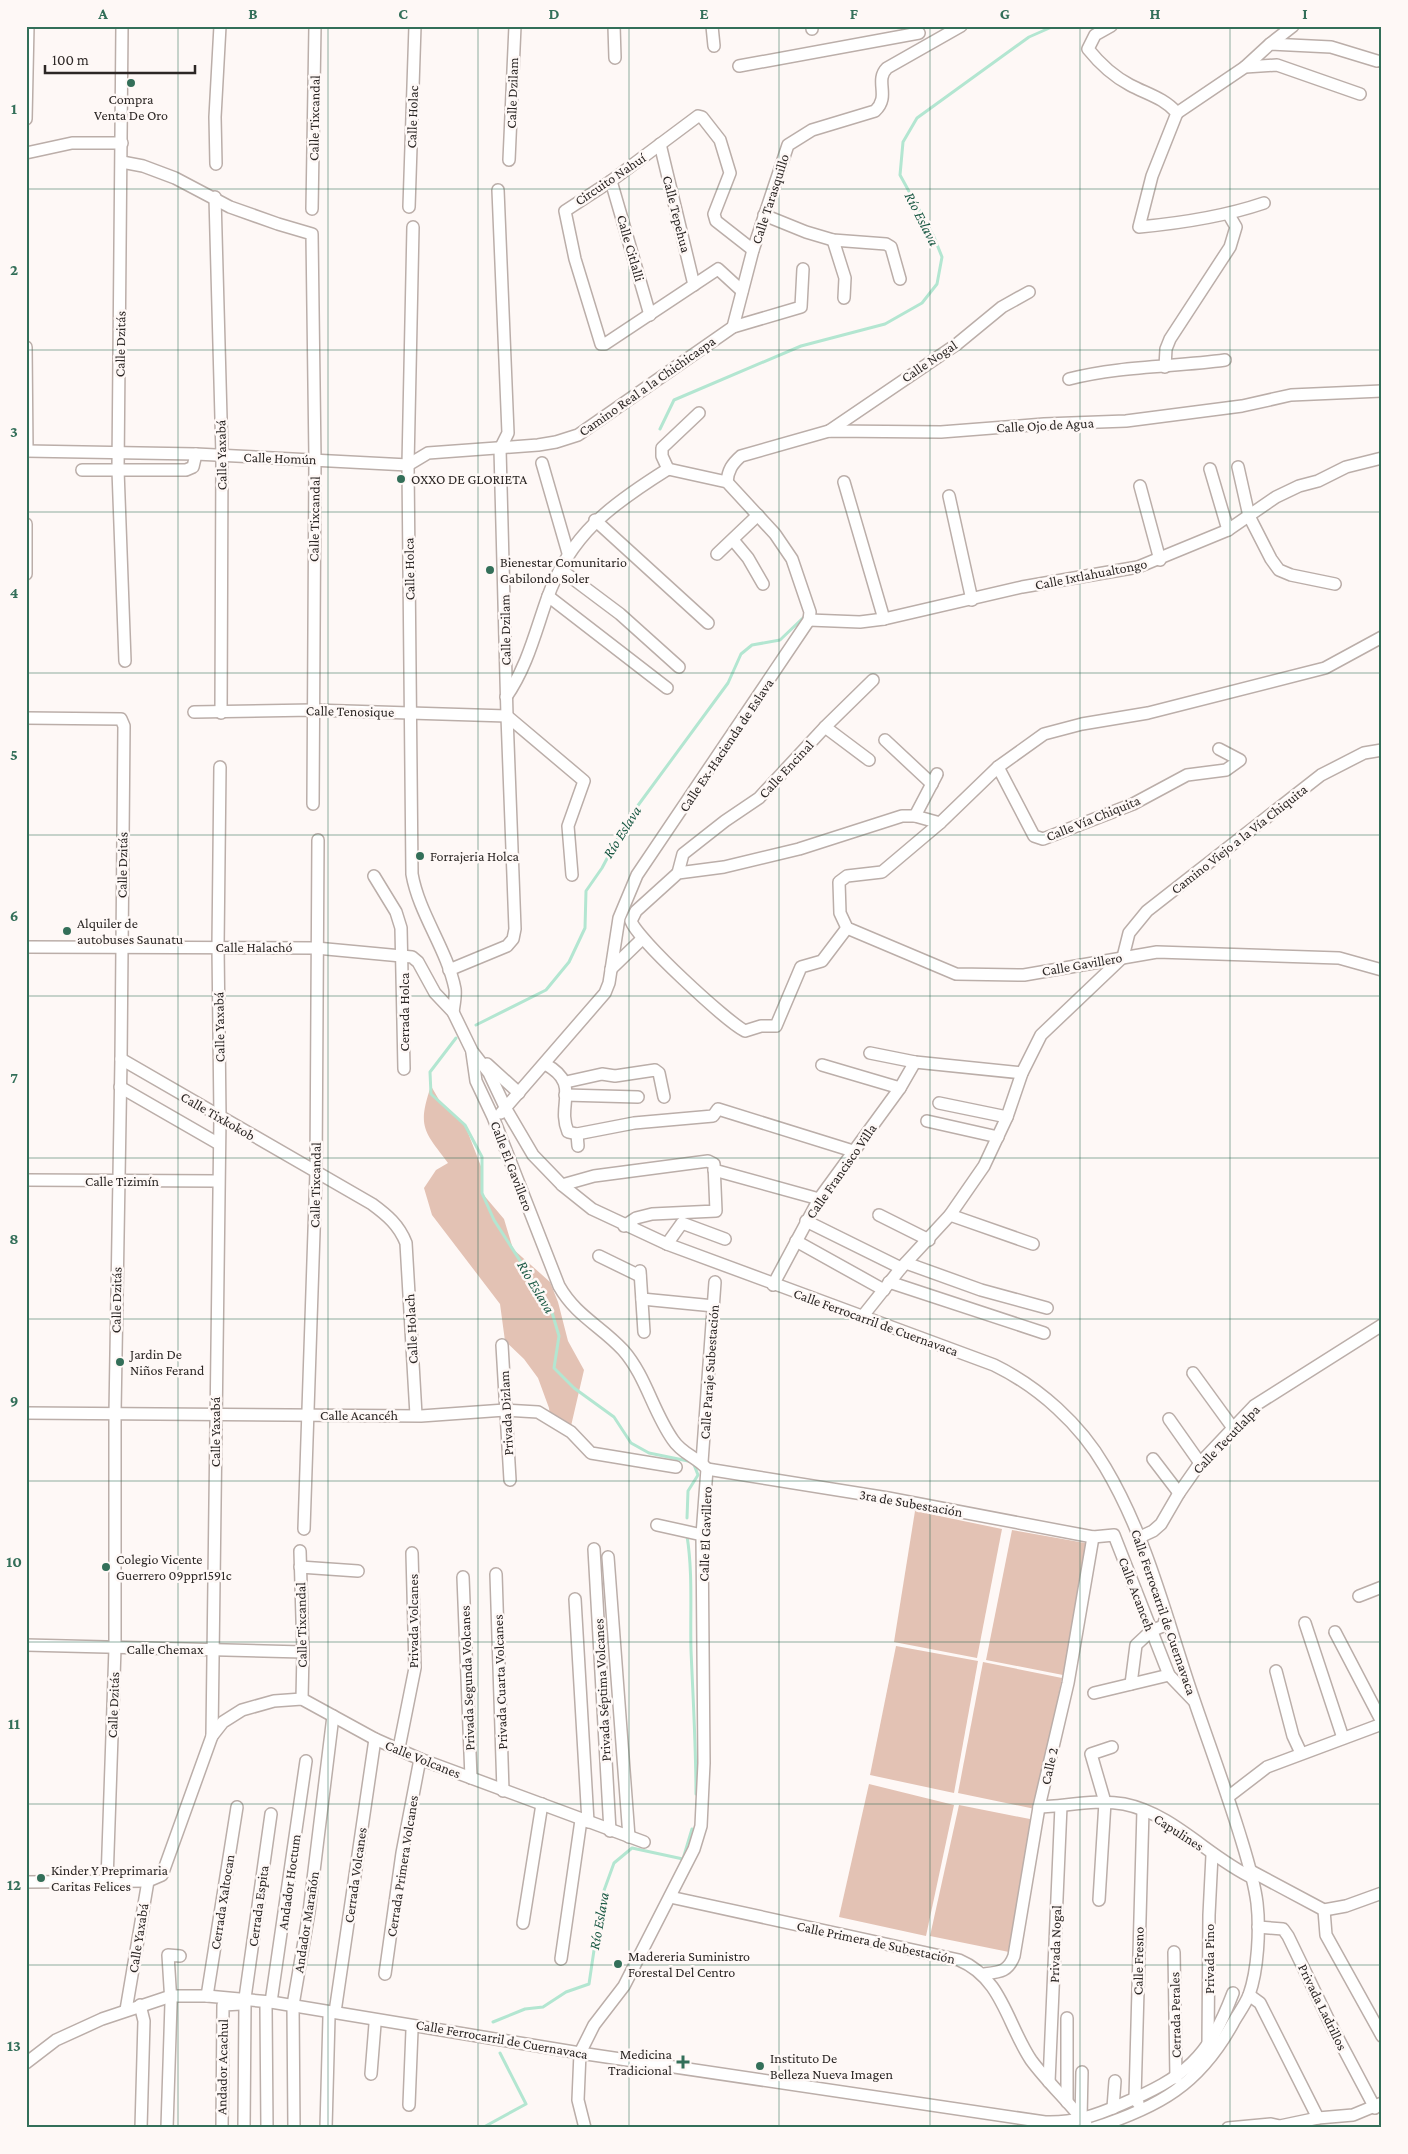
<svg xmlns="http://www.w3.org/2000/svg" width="1408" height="2154" font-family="'Crimson Pro',serif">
	<rect width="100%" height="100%" fill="#fef8f6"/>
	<g fill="#e3c2b4">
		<path d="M431,1086L442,1105L465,1125L482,1169V1193L504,1219L513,1249L550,1282L558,1302L568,1341L584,1370L571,1426L550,1417L549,1408L538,1378L524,1359L505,1341L500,1304L432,1215L424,1188L436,1170L448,1163C424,1131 417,1127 431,1086Z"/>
		<path d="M915,1511L1002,1529L977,1658L894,1642Z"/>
		<path d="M1012,1530L1091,1544L1068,1676L986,1660Z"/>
		<path d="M896,1646L978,1661L954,1793L870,1775Z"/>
		<path d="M983,1662L1062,1678L1035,1809L958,1793Z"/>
		<path d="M869,1784L954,1805L926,1936L839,1917Z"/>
		<path d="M959,1805L1035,1820L1009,1952L930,1936Z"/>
	</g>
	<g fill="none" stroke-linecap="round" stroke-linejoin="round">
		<g stroke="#b3e6d1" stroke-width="3">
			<path d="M660,429L674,400L801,346L885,324L922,303L937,284L942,257L934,237L900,175L903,142L917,118L1029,37L1054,26"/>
			<path d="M476,1025L546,990L569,962L585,928L586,891L602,868L628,819L728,683L741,654L752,645L780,640L804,617"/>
			<path d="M456,1038L430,1072L431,1094L465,1125L482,1157V1193L494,1220L551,1309L559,1336L554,1368L574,1388L614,1417L631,1443L649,1453L693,1462L698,1475L688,1491L687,1518"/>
			<path d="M687,1536C693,1573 690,1612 691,1650C693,1698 696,1746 696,1794"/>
			<path d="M493,2022L525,2009L543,2007L566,1992L589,1984L602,1896L614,1863L632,1848L683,1859L692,1829"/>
			<path d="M482,2128L526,2104L500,2053"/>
		</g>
		<defs>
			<g id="minor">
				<path d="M122,26L118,470L125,661"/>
				<path d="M614,26L615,58"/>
				<path d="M712,26L714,46"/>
				<path d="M812,26V29"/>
				<path d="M1111,26L1095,35L1088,49C1100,64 1113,76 1130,85C1147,94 1164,98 1177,113L1152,176L1139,227C1182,223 1223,217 1264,203"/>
				<path d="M1270,44L1293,26"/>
				<path d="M739,66L919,33"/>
				<path d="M1245,67L1270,44L1331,47L1377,61"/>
				<path d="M1177,113L1245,67L1277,65L1360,94"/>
				<path d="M26,119L28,26"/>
				<path d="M660,144L694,285"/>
				<path d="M26,153L72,143H122"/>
				<path d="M509,160L515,26"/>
				<path d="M122,162L143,166L175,178L230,207L278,224L312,234L315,459L313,804"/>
				<path d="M216,164L215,117L220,26"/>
				<path d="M611,181L650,315"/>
				<path d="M215,197L222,455L221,713"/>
				<path d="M409,207L415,26"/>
				<path d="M312,209L315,26"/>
				<path d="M764,215L806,232L833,240L886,244L891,247L900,279"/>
				<path d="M413,227L408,465L412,874C419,914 447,949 455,989C456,996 454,1005 453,1012"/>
				<path d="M833,240L845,278L844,298"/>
				<path d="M742,291L718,269L605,344H601L575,259L565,211L611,181L698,116L702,117L720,140L730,173L714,214L716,221L753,250"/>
				<path d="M733,327L753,250L788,145L812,130L875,111C891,96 874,81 887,68L961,26"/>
				<path d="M26,347L27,451"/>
				<path d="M1165,367L1166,349L1170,339L1230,247L1236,227L1229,215"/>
				<path d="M1069,379C1120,366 1173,367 1225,360"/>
				<path d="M829,431L957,344L1002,307L1029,292"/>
				<path d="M26,451L196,454L408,465L428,453L538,445L556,442L578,435L733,327L801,307L803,269"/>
				<path d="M542,463L568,553"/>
				<path d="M1238,467L1249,516L1271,559L1279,570L1291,575L1335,584"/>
				<path d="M668,469L662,456V448L699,413"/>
				<path d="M1210,469L1228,530"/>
				<path d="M82,470H186L193,467L196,454"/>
				<path d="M727,482C728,470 732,464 741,456L829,431L941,432L1044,424L1126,421L1242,406L1291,395L1382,391"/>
				<path d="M844,482L884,619"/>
				<path d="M1140,486L1160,560"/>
				<path d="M949,496L972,600"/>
				<path d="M595,520L708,623"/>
				<path d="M26,524V574"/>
				<path d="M733,540L748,558L763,584"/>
				<path d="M717,554L758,515"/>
				<path d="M560,569L620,614L679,667"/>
				<path d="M548,596L667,688"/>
				<path d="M809,620L860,622L884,619L1022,587L1138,567L1228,530L1276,497L1299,486L1318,481L1346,467L1382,458"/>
				<path d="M506,697C527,667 535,633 547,599C570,534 612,504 668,469"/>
				<path d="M194,712L313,710L507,716L584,781L568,826L572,875"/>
				<path d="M26,718L121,719L124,726L121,1059L115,1413V1648L107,1881"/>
				<path d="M825,727L869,760"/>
				<path d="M885,740L932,784"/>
				<path d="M1219,749L1240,760L1226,770L1187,775L1133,804L1043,839L1034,836L998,767L940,823L882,872L847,876L839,882L840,913L847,928L956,974L1024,975L1157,952L1339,958L1382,970"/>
				<path d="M998,767L1044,734L1082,724L1148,713L1325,668L1382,637"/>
				<path d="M915,816L937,774"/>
				<path d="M678,873L683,854L725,821L759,798L825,727L873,680"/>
				<path d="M374,876L396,912L401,928L404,1069"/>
				<path d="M847,928L822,961L801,967L776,1026H761L745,1031C726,1021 637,939 631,921L636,911L678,873L724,867L799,849L902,816H915L940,823"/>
				<path d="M26,947L316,948L412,957L418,962L435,993L453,1012L472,1051L489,1073L506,1109L533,1155L562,1185L592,1209L667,1244L994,1365C1039,1387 1080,1424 1105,1467C1148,1539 1167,1622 1194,1700C1209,1744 1225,1787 1239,1832C1246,1855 1254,1879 1257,1903C1260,1929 1258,1970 1249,1995C1245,2005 1238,2014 1233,2023C1199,2085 1159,2107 1094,2128"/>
				<path d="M611,969L642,939"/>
				<path d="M449,970L507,946L513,939L515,929L507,716L500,449L508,433L498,190"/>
				<path d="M472,1053L476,1081L493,1117L559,1286C576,1316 601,1326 623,1350C646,1376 653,1412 673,1440C682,1454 697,1457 707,1469L702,1535L704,1763L701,1826L694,1849L624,1986L594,2025L580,2053L578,2100L585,2128"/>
				<path d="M870,1053L915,1062L1022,1073"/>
				<path d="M121,1059L372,1204C387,1215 399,1225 406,1243L416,1415"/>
				<path d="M487,1064L519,1093"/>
				<path d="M545,1064C582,1084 556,1104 568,1132L577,1134L634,1123L713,1116L718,1109L853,1151"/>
				<path d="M822,1065L900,1088"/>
				<path d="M566,1082L602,1074L615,1076L655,1070L659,1073L664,1097"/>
				<path d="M120,1087L219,1144"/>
				<path d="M565,1095L638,1097"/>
				<path d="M939,1103L1007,1117"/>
				<path d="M501,1113L605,993L609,983L619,918L637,875L809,620L810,612L792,559L775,534L727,482L668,469"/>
				<path d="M927,1121L998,1137"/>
				<path d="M577,1134L578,1146"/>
				<path d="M714,1170L819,1199"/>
				<path d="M26,1180L217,1181"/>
				<path d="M562,1185L594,1176L708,1161L714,1164L716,1211L652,1214L636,1218L624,1226"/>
				<path d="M879,1215L929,1240"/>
				<path d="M950,1215L1033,1244"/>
				<path d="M806,1221L901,1268"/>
				<path d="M796,1241L884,1290"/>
				<path d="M667,1244L682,1223L725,1239"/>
				<path d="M599,1256L640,1276"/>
				<path d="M906,1263L981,1290L1047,1308"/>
				<path d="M640,1271L644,1332"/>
				<path d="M889,1282L1044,1333"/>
				<path d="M773,1285L819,1199L900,1088L915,1062"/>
				<path d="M642,1299L714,1306"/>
				<path d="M862,1317L901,1268L950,1215L984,1166L1007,1117L1022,1073L1041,1035L1123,957L1129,933L1147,911L1321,775L1364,753L1382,750"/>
				<path d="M502,1345L510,1480"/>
				<path d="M1193,1373L1233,1428"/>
				<path d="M26,1413L421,1416L505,1410L538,1412L571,1432L591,1453L676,1467"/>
				<path d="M1169,1419L1200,1463"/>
				<path d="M1153,1459L1179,1493"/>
				<path d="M702,1462L715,1282"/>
				<path d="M707,1469L888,1498L1093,1537L1114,1535L1169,1675L1193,1700"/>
				<path d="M657,1525L702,1535"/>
				<path d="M304,1529L316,1172L318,840"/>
				<path d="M1140,1537L1153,1531L1161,1524L1179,1493L1200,1463L1254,1406L1382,1325"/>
				<path d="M594,1549L610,1831"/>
				<path d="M300,1551L303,1652L302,1699"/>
				<path d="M608,1557L629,1837"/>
				<path d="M300,1567L358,1571"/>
				<path d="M496,1574L503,1791"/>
				<path d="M463,1577L471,1778"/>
				<path d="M1359,1596L1382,1587"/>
				<path d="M575,1599L588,1822"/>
				<path d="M1305,1623L1343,1738"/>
				<path d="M1335,1632L1382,1722"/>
				<path d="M26,1645L303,1652"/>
				<path d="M1276,1671L1293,1736L1301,1753"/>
				<path d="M1131,1684L1136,1645L1151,1631L1163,1626L1166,1617"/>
				<path d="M1094,1693L1169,1675"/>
				<path d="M212,1736L223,1722L242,1710L274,1701L302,1699L375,1739L420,1759L644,1842"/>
				<path d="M399,1748L415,1668L412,1553"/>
				<path d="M1228,1797L1267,1767L1382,1724"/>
				<path d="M1039,1807C1067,1806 1096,1799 1124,1804C1174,1814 1208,1857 1253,1878"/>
				<path d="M1251,1871L1324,1910L1346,1906L1382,1893"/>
				<path d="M26,1882L148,1881L162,1875L212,1736L220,1117L218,946L220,767"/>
				<path d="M670,1897L959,1960C1002,1978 1007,2024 1031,2060C1048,2083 1069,2102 1086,2124"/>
				<path d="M1099,1900L1105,1802L1091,1754L1112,1747"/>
				<path d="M1324,1910L1326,1935L1382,2036"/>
				<path d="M523,1923L542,1804"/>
				<path d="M1258,1927L1283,1929L1288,1936L1331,2025L1375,2108"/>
				<path d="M1174,1952L1176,2078"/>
				<path d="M561,1959L581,1820"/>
				<path d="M385,1974L402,1853L420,1759"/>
				<path d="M983,1974C1000,1972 1008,1972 1014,1956L1039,1807L1068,1683L1093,1537"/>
				<path d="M1249,1995L1260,2003L1318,2118"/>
				<path d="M207,1996L237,1807"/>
				<path d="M245,1998L271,1814"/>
				<path d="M271,2002L306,1761"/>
				<path d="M140,2005L144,2021L141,2128"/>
				<path d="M266,2007L267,2128"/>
				<path d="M126,2010L148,1881"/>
				<path d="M335,2012L375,1739"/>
				<path d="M1067,2018V2102"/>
				<path d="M1208,2046L1209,1915L1212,1855"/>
				<path d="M26,2063L56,2040L102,2019L171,1996H207L271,2002L580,2053L1045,2122C1074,2123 1095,2116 1122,2104C1185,2077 1208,2059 1233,1993"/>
				<path d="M371,2074L375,2024"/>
				<path d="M1049,2082L1061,1806"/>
				<path d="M1138,2103L1135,2098L1143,1810"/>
				<path d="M409,2105L412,2030"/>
				<path d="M1113,2108L1115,2081"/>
				<path d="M1081,2119L1082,2072"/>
				<path d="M167,2128L171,2003L168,1955L180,1956"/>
				<path d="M222,2128L223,2005L241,2004"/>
				<path d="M244,2128L245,2004"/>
				<path d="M294,2128L293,2005L309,1912L333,1716"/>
				<path d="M326,2128L329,2017"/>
				<path d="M1228,2128L1271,2124L1280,2126L1318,2118L1353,2115L1382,2103"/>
			</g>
		</defs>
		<use href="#minor" stroke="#bbaea9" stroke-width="14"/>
		<use href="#minor" stroke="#fff" stroke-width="11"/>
	</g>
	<path fill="none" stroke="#336f59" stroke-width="1" stroke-opacity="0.55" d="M178,26V2128M328,26V2128M478,26V2128M629,26V2128M779,26V2128M930,26V2128M1080,26V2128M1230,26V2128M26,189H1382M26,350H1382M26,512H1382M26,673H1382M26,835H1382M26,996H1382M26,1158H1382M26,1319H1382M26,1481H1382M26,1642H1382M26,1804H1382M26,1965H1382"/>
	<g fill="#336f59" stroke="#fef8f6" stroke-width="2">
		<circle cx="131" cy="83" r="5"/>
		<circle cx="401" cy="479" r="5"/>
		<circle cx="490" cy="570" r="5"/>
		<circle cx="420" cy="856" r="5"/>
		<circle cx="67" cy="931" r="5"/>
		<circle cx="120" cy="1362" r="5"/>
		<circle cx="106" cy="1567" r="5"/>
		<circle cx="41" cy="1878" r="5"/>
		<circle cx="618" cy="1964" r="5"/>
		<path d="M680.5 2054.5h5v5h5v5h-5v5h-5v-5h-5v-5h5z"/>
		<circle cx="760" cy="2066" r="5"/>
	</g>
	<g text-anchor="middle" stroke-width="5" stroke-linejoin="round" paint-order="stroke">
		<g font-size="14" fill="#2c2725" stroke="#fef8f6">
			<text transform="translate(512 93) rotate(-88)" y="5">Calle Dzilam</text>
			<text transform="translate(412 117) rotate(-88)" y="5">Calle Holac</text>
			<text transform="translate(314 118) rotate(-89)" y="5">Calle Tixcandal</text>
			<text transform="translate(610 179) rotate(-34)" y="5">Circuito Nahuí</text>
			<text transform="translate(770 199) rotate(-72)" y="5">Calle Tarasquillo</text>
			<text transform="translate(677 214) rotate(76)" y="5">Calle Tepehua</text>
			<text transform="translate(631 248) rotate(74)" y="5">Calle Citlalli</text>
			<text transform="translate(120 344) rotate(-89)" y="5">Calle Dzitás</text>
			<text transform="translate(929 361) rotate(-34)" y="5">Calle Nogal</text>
			<text transform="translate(647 386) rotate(-35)" y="5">Camino Real a la Chichicaspa</text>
			<text transform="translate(1045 425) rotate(-3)" y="5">Calle Ojo de Agua</text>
			<text transform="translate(221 455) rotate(-91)" y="5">Calle Yaxabá</text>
			<text transform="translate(280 458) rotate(2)" y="5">Calle Homún</text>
			<text transform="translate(314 519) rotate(-89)" y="5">Calle Tixcandal</text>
			<text transform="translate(409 569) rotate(-91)" y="5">Calle Holca</text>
			<text transform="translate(1091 574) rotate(-11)" y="5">Calle Ixtlahualtongo</text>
			<text transform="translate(505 630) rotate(-91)" y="5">Calle Dzilam</text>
			<text transform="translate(350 711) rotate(1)" y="5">Calle Tenosique</text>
			<text transform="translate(726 745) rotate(-56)" y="5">Calle Ex-Hacienda de Eslava</text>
			<text transform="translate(786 769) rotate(-47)" y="5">Calle Encinal</text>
			<text transform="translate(1093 818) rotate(-22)" y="5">Calle Vía Chiquita</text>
			<text transform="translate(1239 839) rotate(-38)" y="5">Camino Viejo a la Vía Chiquita</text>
			<text transform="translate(122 865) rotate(-89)" y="5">Calle Dzitás</text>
			<text x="254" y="952">Calle Halachó</text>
			<text transform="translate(1082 964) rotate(-10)" y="5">Calle Gavillero</text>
			<text transform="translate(404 1012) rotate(-90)" y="5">Cerrada Holca</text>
			<text transform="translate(219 1027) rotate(-91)" y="5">Calle Yaxabá</text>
			<text transform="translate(218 1116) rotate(30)" y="5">Calle Tixkokob</text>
			<text transform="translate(512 1166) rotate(69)" y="5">Calle El Gavillero</text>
			<text transform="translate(841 1171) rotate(-55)" y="5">Calle Francisco Villa</text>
			<text x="122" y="1186">Calle Tizimín</text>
			<text transform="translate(315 1185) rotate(-89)" y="5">Calle Tixcandal</text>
			<text transform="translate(116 1300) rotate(-89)" y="5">Calle Dzitás</text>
			<text transform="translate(876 1322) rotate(20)" y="5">Calle Ferrocarril de Cuernavaca</text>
			<text transform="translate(411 1329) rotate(-93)" y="5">Calle Holach</text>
			<text transform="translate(709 1372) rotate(-86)" y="5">Calle Paraje Subestación</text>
			<text transform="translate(506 1413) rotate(-93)" y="5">Privada Dizlam</text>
			<text x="359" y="1420">Calle Acancéh</text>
			<text transform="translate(215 1432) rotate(-90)" y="5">Calle Yaxabá</text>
			<text transform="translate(1226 1439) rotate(-46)" y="5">Calle Tecutlalpa</text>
			<text transform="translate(911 1503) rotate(10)" y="5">3ra de Subestación</text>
			<text transform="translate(705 1534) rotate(-88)" y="5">Calle El Gavillero</text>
			<text transform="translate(1137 1594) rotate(69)" y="5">Calle Acanceh</text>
			<text transform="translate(1164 1612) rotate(71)" y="5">Calle Ferrocarril de Cuernavaca</text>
			<text transform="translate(413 1621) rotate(-90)" y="5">Privada Volcanes</text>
			<text transform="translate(301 1625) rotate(-91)" y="5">Calle Tixcandal</text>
			<text x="165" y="1654">Calle Chemax</text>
			<text transform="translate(467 1678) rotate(-92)" y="5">Privada Segunda Volcanes</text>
			<text transform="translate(500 1682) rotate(-92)" y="5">Privada Cuarta Volcanes</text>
			<text transform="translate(602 1690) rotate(-93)" y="5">Privada Séptima Volcanes</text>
			<text transform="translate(113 1705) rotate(-88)" y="5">Calle Dzitás</text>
			<text transform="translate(423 1759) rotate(22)" y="5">Calle Volcanes</text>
			<text transform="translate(1049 1766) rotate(-77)" y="5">Calle 2</text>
			<text transform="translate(1179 1832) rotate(33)" y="5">Capulines</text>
			<text transform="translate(402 1866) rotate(-81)" y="5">Cerrada Primera Volcanes</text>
			<text transform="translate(355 1875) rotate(-82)" y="5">Cerrada Volcanes</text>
			<text transform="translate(289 1882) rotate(-82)" y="5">Andador Hoctum</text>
			<text transform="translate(222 1902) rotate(-81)" y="5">Cerrada Xaltocan</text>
			<text transform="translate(258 1906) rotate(-82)" y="5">Cerrada Espita</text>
			<text transform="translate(306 1922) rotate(-81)" y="5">Andador Marañón</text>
			<text transform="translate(138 1938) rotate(-81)" y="5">Calle Yaxabá</text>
			<text transform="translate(876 1942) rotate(12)" y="5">Calle Primera de Subestación</text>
			<text transform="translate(1055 1944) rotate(-88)" y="5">Privada Nogal</text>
			<text transform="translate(1209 1959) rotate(-90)" y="5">Privada Pino</text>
			<text transform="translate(1138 1961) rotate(-89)" y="5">Calle Fresno</text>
			<text transform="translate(1323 2007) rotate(64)" y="5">Privada Ladrillos</text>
			<text transform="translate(1175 2015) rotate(-91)" y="5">Cerrada Perales</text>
			<text transform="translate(502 2039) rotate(10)" y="5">Calle Ferrocarril de Cuernavaca</text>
			<text transform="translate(222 2067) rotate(-89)" y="5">Andador Acachul</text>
		</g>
		<g font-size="14" fill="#2c2725" stroke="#fef8f6" text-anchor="start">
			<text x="131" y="104" text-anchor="middle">Compra<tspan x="131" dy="16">Venta De Oro</tspan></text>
			<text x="411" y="484">OXXO DE GLORIETA</text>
			<text x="500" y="567">Bienestar Comunitario<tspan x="500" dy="16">Gabilondo Soler</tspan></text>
			<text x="430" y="861">Forrajeria Holca</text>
			<text x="77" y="928">Alquiler de<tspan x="77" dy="16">autobuses Saunatu</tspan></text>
			<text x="130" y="1359">Jardin De<tspan x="130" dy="16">Niños Ferand</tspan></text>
			<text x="116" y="1564">Colegio Vicente<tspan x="116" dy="16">Guerrero 09ppr1591c</tspan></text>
			<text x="51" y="1875">Kinder Y Preprimaria<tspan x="51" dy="16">Caritas Felices</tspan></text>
			<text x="628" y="1961">Madereria Suministro<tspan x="628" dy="16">Forestal Del Centro</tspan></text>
			<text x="672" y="2059" text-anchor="end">Medicina<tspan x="672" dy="16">Tradicional</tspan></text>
			<text x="770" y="2063">Instituto De<tspan x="770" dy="16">Belleza Nueva Imagen</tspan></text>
		</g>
		<g font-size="15" font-style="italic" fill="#1a5944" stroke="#fef8f6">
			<text transform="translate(922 219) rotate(63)" y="5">Río Eslava</text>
			<text transform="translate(622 832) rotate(-58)" y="5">Río Eslava</text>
			<text transform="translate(536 1287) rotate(59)" y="5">Río Eslava</text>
			<text transform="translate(599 1921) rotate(-80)" y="5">Río Eslava</text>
		</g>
	</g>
	<rect width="1408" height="2154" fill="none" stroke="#fef8f6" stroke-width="55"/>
	<path d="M45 65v8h150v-8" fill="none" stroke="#2c2725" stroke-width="2.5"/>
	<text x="52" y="65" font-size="15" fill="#2c2725" stroke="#fef8f6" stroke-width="4" paint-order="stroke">100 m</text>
	<rect x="28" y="28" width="1352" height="2098" fill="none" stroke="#336f59" stroke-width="2"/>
	<g font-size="16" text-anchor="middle" font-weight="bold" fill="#336f59">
		<text x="103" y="19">A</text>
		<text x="253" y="19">B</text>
		<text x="403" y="19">C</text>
		<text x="554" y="19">D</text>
		<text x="704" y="19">E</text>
		<text x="854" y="19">F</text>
		<text x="1005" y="19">G</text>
		<text x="1155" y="19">H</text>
		<text x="1305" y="19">I</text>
		<text x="14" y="114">1</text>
		<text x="14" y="275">2</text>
		<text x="14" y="437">3</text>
		<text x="14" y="598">4</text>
		<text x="14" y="760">5</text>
		<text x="14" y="921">6</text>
		<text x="14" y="1083">7</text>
		<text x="14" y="1244">8</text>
		<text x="14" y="1406">9</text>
		<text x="14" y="1567">10</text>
		<text x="14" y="1729">11</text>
		<text x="14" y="1890">12</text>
		<text x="14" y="2051">13</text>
	</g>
</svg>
